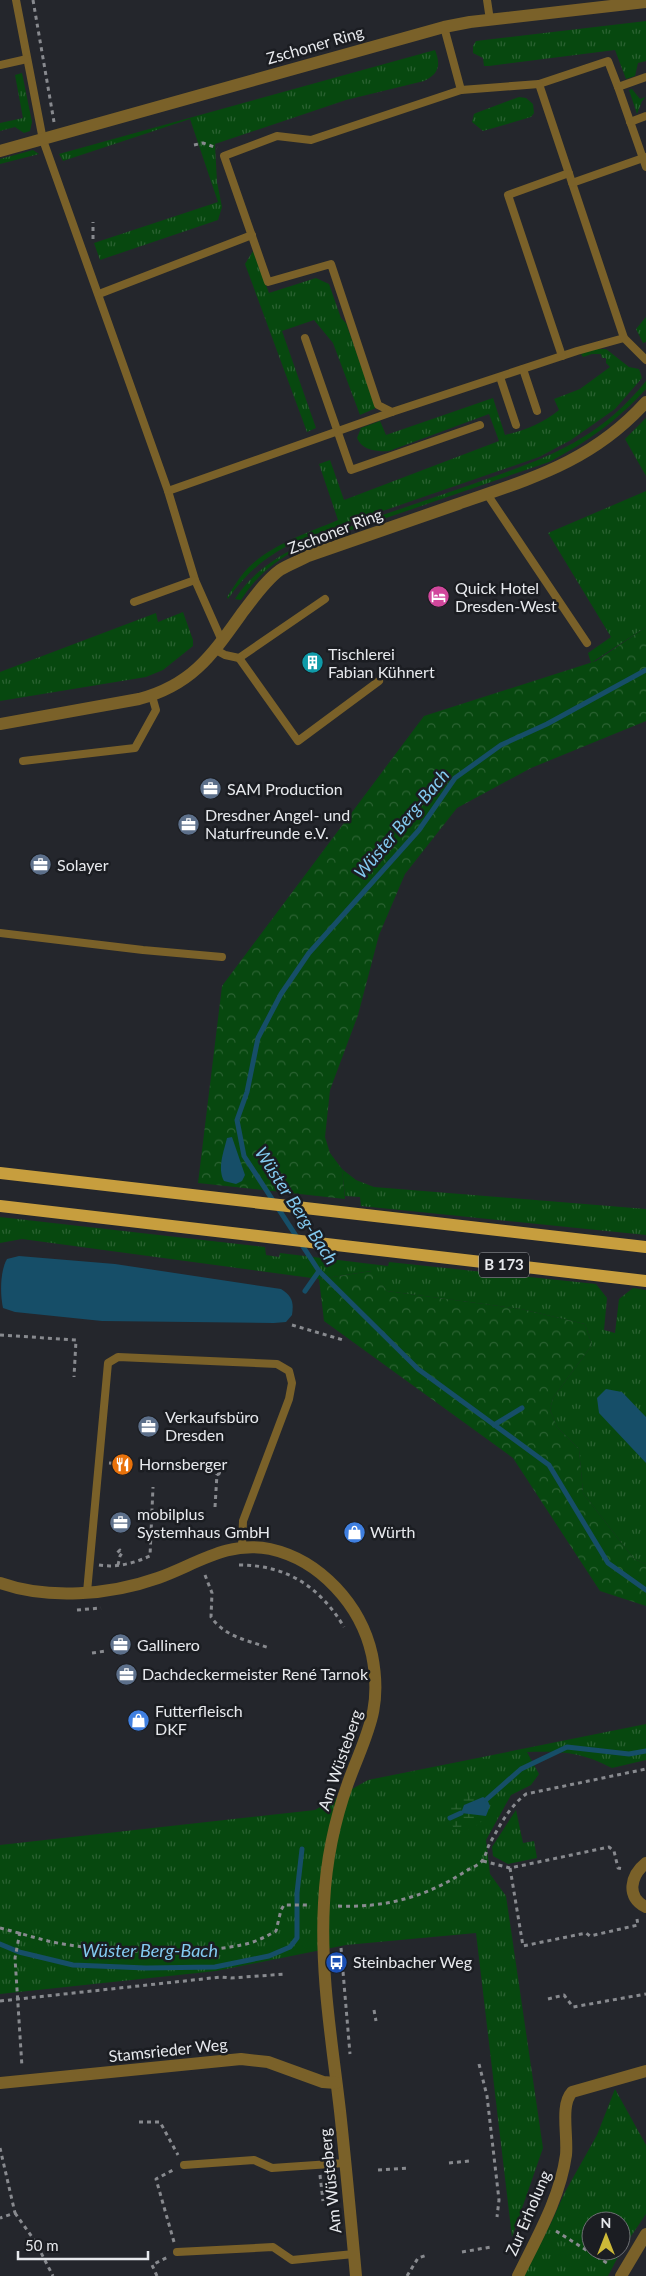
<svg xmlns="http://www.w3.org/2000/svg" width="646" height="2276" font-family="Lato,sans-serif">
	<defs>
		<pattern id="grass-tufts" width="24" height="20" patternUnits="userSpaceOnUse" patternTransform="scale(1.25)"><rect width="24" height="20" fill="#07480f"/><path d="M3 7l-1-3M5 7V3M7 7l1-3M15 17l-1-3M17 17v-4M19 17l1-3" fill="none" stroke="#2b6232"/></pattern>
		<pattern id="forest-crowns" width="20" height="18" patternUnits="userSpaceOnUse" patternTransform="scale(1.25)"><rect width="20" height="18" fill="#07480f"/><path d="M2 6a3 3 0 1 1 6 0M12 15a3 3 0 1 1 6 0" fill="none" stroke="#2b6232"/></pattern>
		<pattern id="wetland-marsh" width="20" height="14" patternUnits="userSpaceOnUse" patternTransform="scale(1.25)"><rect width="20" height="14" fill="#07480f"/><path d="M1 5h8M5 5V1M11 12h8M15 12V8" fill="none" stroke="#2b6232"/></pattern>
	</defs>
	<rect width="100%" height="100%" fill="#24262c"/>
	<g fill="url(#grass-tufts)">
		<path d="M646,21V61L638,63L635,76L626,79L615,50L489,66H484L483,58L473,53V46L476,41Z"/>
		<path d="M435,50C441,65 439,74 424,81L346,100L215,144L217,182L222,207L218,220L100,260L94,243L218,202L190,119L63,161L59,154Z"/>
		<path d="M22,73L32,122L30,131L24,133L15,127L0,131V123L23,118L15,75Z"/>
		<path d="M632,89L640,99L646,97L642,101L637,114L629,90Z"/>
		<path d="M519,97L526,98L533,104L534,113L531,117L483,131L472,122L474,114L476,113Z"/>
		<path d="M33,150L39,154L0,164V159Z"/>
		<path d="M253,251L269,293L316,278L329,284L341,318L346,323L376,408L360,415L333,343L314,320L282,331L316,428L307,432L245,264Z"/>
		<path d="M646,317V342L643,343L636,329Z"/>
		<path d="M592,349H606L629,367L639,369L642,378L615,409L571,440L539,457L296,541C264,558 249,570 228,599L227,597C233,588 240,576 248,568C272,544 308,533 338,520L319,464L330,460L344,500L499,441L489,414L389,451C376,452 362,450 357,438L361,428L380,421L386,435L493,398L505,435C524,431 543,423 559,410L554,399L580,389L610,367L606,363V358H602L601,354H592L583,357L581,354Z"/>
		<path d="M646,381V389C617,421 587,442 549,462L299,548C274,562 256,576 241,600L235,599C265,553 315,539 365,521C401,509 437,496 473,484C544,459 597,442 646,381Z"/>
		<path d="M646,418V476L625,439Z"/>
		<path d="M646,491V627L591,663L588,653L611,637L548,533Z"/>
		<path d="M183,612L193,640V646L163,670L146,677L0,701V672L156,613L158,622Z"/>
		<path d="M342,1169L356,1180L374,1187L646,1209V1235L361,1206L360,1197L345,1196Z"/>
		<path d="M0,1217L265,1247L266,1255L279,1257L280,1253L388,1266L389,1262L596,1284L607,1298L604,1330L615,1333L619,1299L633,1288L646,1290V1564L634,1559L583,1493L579,1449L557,1427L550,1410L553,1398L592,1345L585,1324L521,1309L387,1291L371,1271L319,1279L22,1239L0,1243Z"/>
		<path d="M646,1724V1760L612,1768C581,1752 561,1751 527,1752L539,1774L531,1785L511,1795L486,1840L490,1874L506,1896L543,2148L512,2237L476,1933L346,1945L216,1971L0,1994V1845L315,1810L368,1780Z"/>
		<path d="M516,1810L523,1843L534,1841L537,1858L508,1864L493,1856L492,1847Z"/>
		<path d="M615,2089L646,2145V2214L621,2251V2221H591V2251H621L608,2276H524L551,2223L565,2192L597,2135Z"/>
	</g>
	<g fill="url(#forest-crowns)">
		<path d="M646,627V721L531,768L457,808L405,874L379,935L358,1015L330,1090L325,1137L330,1153L342,1169L345,1199L198,1183L222,986L424,716L596,661Z"/>
		<path d="M372,1271L387,1291L521,1309L585,1324L592,1345L553,1398L550,1410L557,1427L579,1449L583,1493L634,1559L646,1564V1606L600,1591L513,1458L324,1321L319,1279Z"/>
	</g>
	<path fill="url(#wetland-marsh)" d="M468,1796L483,1797L464,1805L471,1813L486,1816L479,1824L463,1832L453,1827L449,1813L451,1803Z"/>
	<g fill="#164e68">
		<path d="M232,1137L245,1175L242,1181L236,1184L224,1181C217,1168 224,1151 227,1138Z"/>
		<path d="M19,1256L115,1264L281,1289C292,1296 294,1302 292,1315L286,1322L274,1323L102,1321L15,1312L3,1308C0,1294 0,1271 7,1259Z"/>
		<path d="M606,1389L622,1392L646,1417V1463L599,1413L597,1398Z"/>
		<path d="M483,1797L487,1799L490,1806L486,1816L461,1813L464,1805Z"/>
	</g>
	<g fill="none" stroke-linecap="round" stroke-linejoin="round">
		<g stroke="#164e68" stroke-width="5">
			<path d="M646,670L547,724L501,745L455,778L419,830L309,953L281,994L258,1038L247,1092L237,1120L244,1156L319,1271L418,1369L549,1465L608,1563L646,1590"/>
			<path d="M305,1291L319,1271"/>
			<path d="M494,1425L522,1408"/>
			<path d="M487,1799L521,1769L567,1747L629,1754L646,1751"/>
			<path d="M450,1818L461,1813"/>
			<path d="M0,1944L19,1952L73,1965L146,1968L215,1967L269,1956L290,1947L297,1938V1893L302,1849"/>
		</g>
		<g stroke="#888a8f" stroke-width="3" stroke-dasharray="4 4" stroke-linecap="butt">
			<path d="M33,0L54,122"/>
			<path d="M194,145L203,143L217,148"/>
			<path d="M93,239V222"/>
			<path d="M292,1325L343,1340"/>
			<path d="M0,1335L76,1340L74,1377"/>
			<path d="M109,1463L123,1464"/>
			<circle cx="217" cy="1472" r="2.5"/>
			<path d="M215,1507L217,1474"/>
			<path d="M99,1565C117,1568 134,1563 150,1556L153,1487"/>
			<path d="M118,1565L120,1556L122,1553L120,1550L117,1553L120,1556"/>
			<path d="M239,1565C287,1565 320,1587 344,1627"/>
			<path d="M205,1575L212,1593L211,1617C225,1637 247,1640 269,1648"/>
			<path d="M77,1610L101,1608"/>
			<path d="M92,1653L106,1651"/>
			<path d="M139,1720H146"/>
			<path d="M483,1861L510,1868L609,1847L614,1851L618,1868L624,1869"/>
			<path d="M510,1868L523,1946L586,1933L590,1936L638,1925L637,1919"/>
			<path d="M338,1906C385,1908 426,1897 466,1871C471,1868 479,1865 482,1861C486,1856 487,1848 490,1843C500,1825 509,1807 526,1794L646,1769"/>
			<path d="M0,1928C16,1932 32,1937 48,1941C95,1952 193,1956 241,1945C254,1943 265,1937 276,1931L281,1910L284,1905H310"/>
			<path d="M20,1932L15,1958L22,2067"/>
			<path d="M341,1948L350,2054"/>
			<path d="M548,1999L564,1995L573,2007L646,1994"/>
			<path d="M0,2001L221,1977L231,1978L286,1974"/>
			<path d="M374,2010L376,2021"/>
			<path d="M479,2064L487,2096L499,2200L497,2217"/>
			<path d="M139,2122H160L178,2155"/>
			<path d="M0,2148L15,2213L0,2218"/>
			<path d="M449,2163L469,2161"/>
			<path d="M378,2170L409,2168"/>
			<path d="M320,2175L323,2201"/>
			<path d="M15,2213L35,2241L53,2276"/>
			<path d="M556,2231L610,2265"/>
			<path d="M174,2242L156,2179L175,2169"/>
			<path d="M462,2252L491,2247"/>
			<path d="M157,2276L152,2265L168,2257"/>
			<path d="M407,2276L418,2258L427,2255"/>
		</g>
		<g stroke="#7a6129" stroke-width="8">
			<path d="M16,0L43,140L168,491L195,580L222,641"/>
			<path d="M487,0L490,20"/>
			<path d="M444,27L461,90L311,140L277,136L224,156L268,282L331,264L378,405L392,412L577,351L624,338"/>
			<path d="M0,65L27,59"/>
			<path d="M539,84L608,61L618,87L646,77"/>
			<path d="M618,87L646,167"/>
			<path d="M461,90L539,84L624,338L646,360"/>
			<path d="M630,122L646,116"/>
			<path d="M572,183L646,157"/>
			<path d="M99,294L252,235"/>
			<path d="M305,338L351,470L480,425"/>
			<path d="M562,356L508,195L569,173"/>
			<path d="M523,369L537,411"/>
			<path d="M500,377L516,425"/>
			<path d="M168,491L392,412"/>
			<path d="M487,494L587,643"/>
			<path d="M134,602L195,580"/>
			<path d="M216,650L225,655L239,658L325,599"/>
			<path d="M239,658L298,741L379,681"/>
			<path d="M23,761L135,748L156,710L152,696"/>
			<path d="M0,933L143,950L222,957"/>
			<path d="M87,1592L108,1363L118,1357L277,1364L289,1371L292,1383L289,1399L243,1521L242,1547"/>
			<path d="M184,2165L254,2160L272,2168L345,2163"/>
			<path d="M177,2252L273,2247L292,2260L354,2254"/>
		</g>
		<g stroke="#7a6129" stroke-width="12">
			<path d="M0,151L444,27L470,22L646,2"/>
			<path d="M0,724L139,699C192,685 212,655 242,613C253,599 265,581 280,570C288,565 299,561 308,556C357,539 406,522 455,505C529,479 591,463 646,402"/>
			<path d="M0,1583C48,1600 110,1595 158,1578C195,1565 228,1540 270,1549C320,1560 361,1605 372,1655C383,1710 366,1734 348,1783C334,1822 326,1862 324,1903C320,1973 332,2042 340,2111C346,2166 351,2221 356,2276"/>
			<path d="M646,1863C631,1875 625,1897 646,1907"/>
			<path d="M0,2083L241,2059L268,2062L323,2082L336,2083"/>
			<path d="M518,2276C537,2237 560,2198 566,2155C568,2135 560,2105 572,2092L646,2071"/>
			<path d="M621,2276L646,2234"/>
		</g>
		<g stroke="#c79e3e" stroke-width="12">
			<path d="M0,1173L646,1247"/>
			<path d="M0,1206L646,1281"/>
		</g>
	</g>
	<defs>
		<symbol id="hotel-disc" viewBox="-11 -11 22 22"><circle r="9.5" fill="#d1479c" stroke="#1b1d22"/><path d="M-6-4.5h1.5V1H6V5H4.5V3h-9V5H-6ZM-4 0a1.8 1.8 0 1 1 3.6 0ZM.5 0V-2.5h3Q6-2.5 6 0Z" fill="#fff"/></symbol>
		<symbol id="building-disc" viewBox="-11 -11 22 22"><circle r="9.5" fill="#0f9aa8" stroke="#1b1d22"/><path d="M-4-6H4V6H1V3H-1V6H-4ZM-2.5-4.3h1.7v1.8h-1.7ZM.8-4.3h1.7v1.8H.8ZM-2.5-1h1.7V.8h-1.7ZM.8-1h1.7V.8H.8Z" fill="#fff"/></symbol>
		<symbol id="office-disc" viewBox="-11 -11 22 22"><circle r="9.5" fill="#5c6f8a" stroke="#1b1d22"/><path d="M-6-3h4V-5.5h4V-3h4V5H-6ZM-1-4.5V-3h2v-1.5ZM-6 0V1H6V0Z" fill="#fff"/></symbol>
		<symbol id="restaurant-disc" viewBox="-11 -11 22 22"><circle r="9.5" fill="#e8710a" stroke="#1b1d22"/><path d="M-5-6h1v4h1v-4h1v4h1v-4h1v5L-1.5 .5V6h-2V.5L-5-1ZM5-6V6H3V1.5H1.5Q1.5-4 5-6Z" fill="#fff"/></symbol>
		<symbol id="shop-disc" viewBox="-11 -11 22 22"><circle r="9.5" fill="#3f7fe0" stroke="#1b1d22"/><path d="M-5-2.5h2.3a2.7 3.5 0 0 1 5.4 0H5L5.5 6h-11ZM-1.5-2.5h3a1.5 2.3 0 0 0-3 0Z" fill="#fff"/></symbol>
		<symbol id="bus-disc" viewBox="-11 -11 22 22"><circle r="9.5" fill="#1a4fb4" stroke="#1b1d22"/><path d="M-5-6H5V4H4V6H2V4H-2V6H-4V4H-5ZM-3.5-4V0h7V-4ZM-3.5 1.2v1.5H-2V1.2ZM2 1.2v1.5H3.5V1.2Z" fill="#fff"/></symbol>
	</defs>
	<g fill-rule="evenodd">
		<use href="#hotel-disc" x="426" y="584" width="25" height="25"/>
		<use href="#building-disc" x="300" y="650" width="25" height="25"/>
		<use href="#office-disc" x="198" y="776" width="25" height="25"/>
		<use href="#office-disc" x="176" y="812" width="25" height="25"/>
		<use href="#office-disc" x="28" y="852" width="25" height="25"/>
		<use href="#office-disc" x="136" y="1414" width="25" height="25"/>
		<use href="#restaurant-disc" x="110" y="1452" width="25" height="25"/>
		<use href="#office-disc" x="108" y="1510" width="25" height="25"/>
		<use href="#shop-disc" x="342" y="1520" width="25" height="25"/>
		<use href="#office-disc" x="108" y="1632" width="25" height="25"/>
		<use href="#office-disc" x="114" y="1662" width="25" height="25"/>
		<use href="#shop-disc" x="126" y="1708" width="25" height="25"/>
		<use href="#bus-disc" x="324" y="1950" width="25" height="25"/>
	</g>
	<g text-anchor="middle" stroke-width="5" stroke-linejoin="round" paint-order="stroke">
		<rect fill="#1b1d22" stroke="#aaacb0" stroke-width="1" x="479" y="1252.5" width="50" height="25" rx="4"/>
		<g font-size="15" font-weight="bold" fill="#e7e9ed">
			<text x="504" y="1270">B 173</text>
		</g>
		<g font-size="16" fill="#e7e9ed" stroke="#1b1d22">
			<text transform="translate(315 45) rotate(-16)" y="6">Zschoner Ring</text>
			<text transform="translate(335 531) rotate(-21)" y="6">Zschoner Ring</text>
			<text transform="translate(340 1760) rotate(-71)" y="6">Am Wüsteberg</text>
			<text transform="translate(168 2050) rotate(-6)" y="6">Stamsrieder Weg</text>
			<text transform="translate(330 2181) rotate(-96)" y="6">Am Wüsteberg</text>
			<text transform="translate(528 2213) rotate(-67)" y="6">Zur Erholung</text>
		</g>
		<g font-size="16" fill="#e7e9ed" stroke="#1b1d22" text-anchor="start">
			<text x="455" y="594">Quick Hotel<tspan x="455" dy="18">Dresden-West</tspan></text>
			<text x="328" y="660">Tischlerei<tspan x="328" dy="18">Fabian Kühnert</tspan></text>
			<text x="227" y="795">SAM Production</text>
			<text x="205" y="821">Dresdner Angel- und<tspan x="205" dy="18">Naturfreunde e.V.</tspan></text>
			<text x="57" y="871">Solayer</text>
			<text x="165" y="1423">Verkaufsbüro<tspan x="165" dy="18">Dresden</tspan></text>
			<text x="139" y="1470">Hornsberger</text>
			<text x="137" y="1520">mobilplus<tspan x="137" dy="18">Systemhaus GmbH</tspan></text>
			<text x="370" y="1538">Würth</text>
			<text x="137" y="1651">Gallinero</text>
			<text x="142" y="1680">Dachdeckermeister René Tarnok</text>
			<text x="155" y="1717">Futterfleisch<tspan x="155" dy="18">DKF</tspan></text>
			<text x="353" y="1968">Steinbacher Weg</text>
		</g>
		<g font-size="18" font-style="italic" fill="#83caf0" stroke="#1b1d22">
			<text transform="translate(402 824) rotate(-50)" y="6">Wüster Berg-Bach</text>
			<text transform="translate(296 1206) rotate(57)" y="6">Wüster Berg-Bach</text>
			<text x="150" y="1957">Wüster Berg-Bach</text>
		</g>
	</g>
	<g transform="translate(606 2236)"><circle r="24" fill="#1b1d22" stroke="#6d6f73"/>
	<path d="M0-4L9 19L0 12L-9 19Z" fill="#cdb938"/>
	<text y="-8" font-size="14" font-weight="bold" text-anchor="middle" fill="#e7e9ed">N</text>
	</g>
	<path d="M18 2251v8h130v-8" fill="none" stroke="#e7e9ed" stroke-width="2.5"/>
	<text x="25" y="2251" font-size="15" fill="#e7e9ed" stroke="#1b1d22" stroke-width="4" paint-order="stroke">50 m</text>
</svg>
